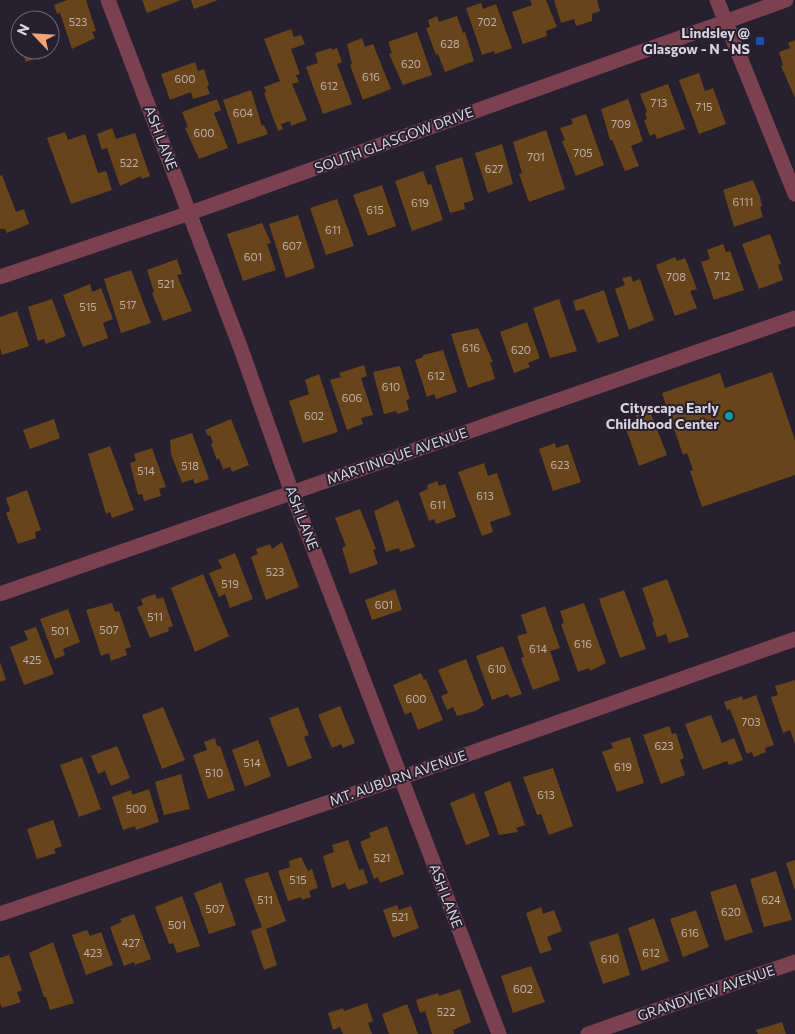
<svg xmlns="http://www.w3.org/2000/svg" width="795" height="1034" font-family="Commissioner,sans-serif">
	<rect width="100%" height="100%" fill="#27202f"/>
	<g fill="#68441b">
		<path d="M67,0H86L96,31L92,32L95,38L72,49L60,13L57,14L54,5Z"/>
		<path d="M142,0H181L147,13Z"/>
		<path d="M191,0H218L194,9Z"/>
		<path d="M530,0H546L557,27L546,31L547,36L523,44L512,12L532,5Z"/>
		<path d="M554,0H597L600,11L592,14V21L576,26L574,19L561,23Z"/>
		<path d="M481,3L483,9L496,4L512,48L495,54L494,51L482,55L466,8Z"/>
		<path d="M35,13L36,15L40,14L42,20H26L25,17Z"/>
		<path d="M437,16L439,22L457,16L463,33L465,32L474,61L445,72L438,54L436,55L426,28L430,27L428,20Z"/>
		<path d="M20,24V42L14,26Z"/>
		<path d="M291,29L294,37L301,35L305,44L291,49L300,74L296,75L299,82L292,84L307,120L291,126L290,121L281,124L283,129L278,131L264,93L266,92L264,87L280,81L264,39Z"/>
		<path d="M417,32L432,75L403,85L389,54L392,53L388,42Z"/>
		<path d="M362,38L365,47L373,44L391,89L363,100L350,65L352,64L347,44Z"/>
		<path d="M795,40V98L781,66L783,65L779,52L790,48L788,43Z"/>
		<path d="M50,43L53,52L26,62L22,50H50Z"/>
		<path d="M331,48L332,50L337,48L342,62L337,64L352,104L323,114L306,67L318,63L315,53Z"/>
		<path d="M195,62L198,71L204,69L209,85L207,86L210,94L193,99L191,92L170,100L161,74Z"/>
		<path d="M699,73L705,91L713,88L726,124L699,134L679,80Z"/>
		<path d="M668,84L685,129L657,139L655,134L650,136L644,120L647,119L645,113L647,112L640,94Z"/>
		<path d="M251,90L262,126L264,125L268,134L238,144L223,100Z"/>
		<path d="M217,99L221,110L214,113L228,148L199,159L185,128L188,127L182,112Z"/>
		<path d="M628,99L643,141L631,146L639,166L625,171L612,140H610L601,109Z"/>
		<path d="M586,114L604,165L576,176L562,141L565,140L560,128L573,124L571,119Z"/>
		<path d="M112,128L116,139L135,133L150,176L142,179L141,176L120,186L107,148L102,150L97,134Z"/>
		<path d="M546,130L565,189L529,202L519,174L522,173L513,142Z"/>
		<path d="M65,132L68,140L85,134L98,173L106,171L112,190L71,204L47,138Z"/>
		<path d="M502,144L513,184L488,193L475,153Z"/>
		<path d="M462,157L474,200L464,203L465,209L450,213L435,166Z"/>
		<path d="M423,171L428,185L431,184L443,220L412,231L395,181Z"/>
		<path d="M2,175L16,212L24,209L29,224L7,233L5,229H0V176Z"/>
		<path d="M753,180L760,197L762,206L760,207L763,217L734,227L723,190Z"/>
		<path d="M382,185L396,226L368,236L353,195Z"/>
		<path d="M337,199L354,246L326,255L310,208Z"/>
		<path d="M298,215L315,268L286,278L269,224Z"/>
		<path d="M262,223L271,243L267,244L276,270L243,281L227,234Z"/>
		<path d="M770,234L781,264L778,265L783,280L759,289L742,244Z"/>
		<path d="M723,244L726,252L730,251L744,290L714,300L701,262L710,259L707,250Z"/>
		<path d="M675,257L677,261L685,258L697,289L690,291L697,308L675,316L656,265Z"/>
		<path d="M177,259L182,274L177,275L192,311L163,321L152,293L154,292L147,270Z"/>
		<path d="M131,270L151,323L121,333L104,279Z"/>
		<path d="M631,276L633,282L640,279L654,320L629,330L615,289L625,285L622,278Z"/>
		<path d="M90,284L92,292L101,288L113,319L103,323L108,338L83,347L63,295Z"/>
		<path d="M604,290L619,336L598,343L584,309L576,311L573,301Z"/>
		<path d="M52,299L66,336L46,344L44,339L38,341L28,307Z"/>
		<path d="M559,299L577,351L550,358L533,308Z"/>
		<path d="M17,311L29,346L2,355L0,348V317Z"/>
		<path d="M527,322L540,358L528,363L530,367L514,373L500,332Z"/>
		<path d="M478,328L493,362H490L495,379L468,388L451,334Z"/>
		<path d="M443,350L457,392L436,399L434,394L427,397L415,360L423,357V355Z"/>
		<path d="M364,365L367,376L361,378L373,415L361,418L363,424L347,430L330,380L341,377L339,373Z"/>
		<path d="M400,366L410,399L406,400L409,410L398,414L396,411L384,414L373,372Z"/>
		<path d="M772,372L795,440V475L702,507L690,471L693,470L687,453L683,455L662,393L720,373L725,388Z"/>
		<path d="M319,374L338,432L303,443L289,401L309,394L305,380Z"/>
		<path d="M649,409L667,455L639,466L624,423L637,419L635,414Z"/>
		<path d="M54,419L60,438L30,449L23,430Z"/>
		<path d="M231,419L249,465L232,472L230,467L223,469L219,458L217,460L211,444L213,443L210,435L208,436L205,430Z"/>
		<path d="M192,433L209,479L195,484L193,479L182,483L171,454L170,440Z"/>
		<path d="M555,443L556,448L568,444L581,482L553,491L539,449Z"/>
		<path d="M110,446L134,510L112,518L110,512L106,514L88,454Z"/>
		<path d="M152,448L166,487L159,489L161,496L144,501L142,494L138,495L130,463L136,461L134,454Z"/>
		<path d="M484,463L488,476L497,473L511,515L490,522L493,532L482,536L458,472Z"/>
		<path d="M437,481L439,486L445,484L456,517L436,524L434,519L429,521L419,493L428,489L427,485Z"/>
		<path d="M27,490L41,530L35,532L36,538L18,544L6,513L10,511L6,498Z"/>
		<path d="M398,500L415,547L400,552L399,548L386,552L374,511Z"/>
		<path d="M360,509L376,549L373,550L378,564L350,574L342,548L346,546L335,518Z"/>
		<path d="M282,542L299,587L266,600L251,557L258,554L256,549L270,544L272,549Z"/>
		<path d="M235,553L253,599L230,608L225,594L219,597L209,573L222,568L218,560Z"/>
		<path d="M203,574L229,636L195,652L171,588Z"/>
		<path d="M667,579L689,637L669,643L666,634L657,637L652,622H654L642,588Z"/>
		<path d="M395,589L402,610L372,620L365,600Z"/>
		<path d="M624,590L646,649L620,658L599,599Z"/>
		<path d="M155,594L157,599L163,597L173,626L168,628L169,631L150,638L137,607L143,605L141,599Z"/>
		<path d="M112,603L115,612L119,611L131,647L125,649L127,655L111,661L109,653L101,656L86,610Z"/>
		<path d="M584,603L606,663L590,671L589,668L578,672L561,624L564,623L560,611Z"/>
		<path d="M545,606L560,648L550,651L560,680L533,690L521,658L524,657L517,636L527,633L521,615Z"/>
		<path d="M68,609L80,642L63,649L65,655L55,659L40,619Z"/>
		<path d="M36,627L54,674L24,685L10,647L28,640L24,631Z"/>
		<path d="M503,646L522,694L510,698L508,694L492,700L476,656Z"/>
		<path d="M466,659L484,705L476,711L457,716L453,707L447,710L441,696L448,693L438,670Z"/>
		<path d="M0,662L6,680L0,682Z"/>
		<path d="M421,673L424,680L426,679L443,720L418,730L411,712L405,715L393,685Z"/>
		<path d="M795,680V744L790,730L783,733L771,697L778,695L775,686Z"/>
		<path d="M756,695L774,745L765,748L766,752L754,757L752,752L747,754L730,709L727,710L724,702L742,696L743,700Z"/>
		<path d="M340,706L355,743L343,748L341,744L332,748L318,715Z"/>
		<path d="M163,707L185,760L162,769L142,715Z"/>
		<path d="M298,707L309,735L304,737L312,758L288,767L269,718Z"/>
		<path d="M711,715L722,743L734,738L743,760L729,765L727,761L703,770L685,724Z"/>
		<path d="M669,726L672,734L676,733L684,758L680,760L685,775L661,784L643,735Z"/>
		<path d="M630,737L644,783L617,792L602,752L613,748L611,743Z"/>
		<path d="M215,738L217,746H220L235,790L208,799L193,755L207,750L204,742Z"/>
		<path d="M258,740L271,776L245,787L232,750Z"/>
		<path d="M117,746L130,778L111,786L105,771L98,774L91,756Z"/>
		<path d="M82,757L101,809L79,817L60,765Z"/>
		<path d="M553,768L573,826L549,835L541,814L537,815L523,777Z"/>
		<path d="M181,774L190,809L164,815L155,782Z"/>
		<path d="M510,781L525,825L516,828L518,832L499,835L484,792Z"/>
		<path d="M149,789L159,822L136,830L135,826L123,830L112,797L131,790L132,795Z"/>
		<path d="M474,793L490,836L466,845L450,803Z"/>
		<path d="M53,820L62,846L54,849L56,853L37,859L27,829Z"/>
		<path d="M387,826L404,874L380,883L378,877L374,879L360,842L371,837L369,833Z"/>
		<path d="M348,840L359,870L363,869L368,883L348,890L345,883L332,888L323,856L334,852L332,845Z"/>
		<path d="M301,857L308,871L312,869L318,888L309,891L311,897L302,900L301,897L288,901L278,871L290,867L289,861Z"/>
		<path d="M795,860V891L786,863Z"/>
		<path d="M776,871L792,920L764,927L750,879Z"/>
		<path d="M268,872L286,921L266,929L277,965L264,970L251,931L262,927L244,879Z"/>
		<path d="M221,882L236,925L209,934L194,893Z"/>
		<path d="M736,884L753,932L725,941L710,892Z"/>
		<path d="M182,896L200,946L177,953L173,943L169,944L155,907Z"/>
		<path d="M397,905L399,910L411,906L419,928L393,938L383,910Z"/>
		<path d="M541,907L543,914L554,910L562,931L547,937L552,950L540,954L526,913Z"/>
		<path d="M696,910L709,947L683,957L670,919Z"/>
		<path d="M134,914L151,959L135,965L134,962L124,966L110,927L122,922L120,919Z"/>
		<path d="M654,918L669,961L642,971L628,928Z"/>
		<path d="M87,930L90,936L101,932L113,965L86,975L72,935Z"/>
		<path d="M618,933L630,975L603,984L589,942Z"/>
		<path d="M53,942L74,1003L50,1010L46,997H44L29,953Z"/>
		<path d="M9,955L22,990L17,992L21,1002L2,1008L0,1003V958Z"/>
		<path d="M531,966L545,1002L513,1013L501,976Z"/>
		<path d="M460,989L471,1022L453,1030L454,1034H432L425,1011L420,1013L416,1000L438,993L439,996Z"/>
		<path d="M367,1003L373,1021L368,1023L372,1034H343L340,1027L333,1030L328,1013L343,1008L344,1011Z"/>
		<path d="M407,1004L418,1034H389L382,1014Z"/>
		<path d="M782,1022L786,1034H758L756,1030Z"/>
	</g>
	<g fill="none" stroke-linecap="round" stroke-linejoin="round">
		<g stroke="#7b4151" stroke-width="15">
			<path d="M108,0L241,349L292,493L499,1034"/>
			<path d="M717,0L795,194"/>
			<path d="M0,277L190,213L786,0"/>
			<path d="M0,594L795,318"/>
			<path d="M0,914L400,778L795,639"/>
			<path d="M588,1034L795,962"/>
		</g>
	</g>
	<rect fill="#1a4fb4" stroke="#27202f" stroke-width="2" x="755" y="36" width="10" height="10" rx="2.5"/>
	<circle fill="#0f9aa8" stroke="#27202f" stroke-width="2" cx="729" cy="416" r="5"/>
	<g text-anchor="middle" stroke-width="4" stroke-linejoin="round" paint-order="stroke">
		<g font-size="11" fill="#bcafac">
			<text x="78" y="26">523</text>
			<text x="487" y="26">702</text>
			<text x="450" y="48">628</text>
			<text x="411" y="68">620</text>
			<text x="371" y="81">616</text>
			<text x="185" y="83">600</text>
			<text x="329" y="90">612</text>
			<text x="659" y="107">713</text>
			<text x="704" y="111">715</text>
			<text x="243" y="117">604</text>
			<text x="621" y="128">709</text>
			<text x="204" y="137">600</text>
			<text x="583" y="157">705</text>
			<text x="536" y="161">701</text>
			<text x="129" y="167">522</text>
			<text x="494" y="173">627</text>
			<text x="743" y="206">6111</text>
			<text x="420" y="207">619</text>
			<text x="375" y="214">615</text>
			<text x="333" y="234">611</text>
			<text x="292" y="250">607</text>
			<text x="253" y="261">601</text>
			<text x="722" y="280">712</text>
			<text x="676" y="281">708</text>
			<text x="166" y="288">521</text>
			<text x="128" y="309">517</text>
			<text x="88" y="311">515</text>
			<text x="471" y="352">616</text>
			<text x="521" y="354">620</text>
			<text x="436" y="380">612</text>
			<text x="391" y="391">610</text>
			<text x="352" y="402">606</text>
			<text x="314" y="420">602</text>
			<text x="560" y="469">623</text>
			<text x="190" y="470">518</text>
			<text x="146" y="475">514</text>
			<text x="485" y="500">613</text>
			<text x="438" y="509">611</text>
			<text x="275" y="576">523</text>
			<text x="230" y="588">519</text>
			<text x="384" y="609">601</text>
			<text x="155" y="621">511</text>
			<text x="109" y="634">507</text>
			<text x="60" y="635">501</text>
			<text x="583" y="648">616</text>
			<text x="538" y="653">614</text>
			<text x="32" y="664">425</text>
			<text x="497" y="673">610</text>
			<text x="416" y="703">600</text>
			<text x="751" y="726">703</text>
			<text x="664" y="750">623</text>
			<text x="252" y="767">514</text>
			<text x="623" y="771">619</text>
			<text x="214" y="777">510</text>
			<text x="546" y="799">613</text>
			<text x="136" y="813">500</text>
			<text x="382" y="862">521</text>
			<text x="298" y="884">515</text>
			<text x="265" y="904">511</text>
			<text x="771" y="904">624</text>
			<text x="215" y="913">507</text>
			<text x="731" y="916">620</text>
			<text x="400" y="921">521</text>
			<text x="177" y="929">501</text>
			<text x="690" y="937">616</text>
			<text x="131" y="947">427</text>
			<text x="93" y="957">423</text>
			<text x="651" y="957">612</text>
			<text x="610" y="963">610</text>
			<text x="523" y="993">602</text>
			<text x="446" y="1016">522</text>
		</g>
		<g font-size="14" font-weight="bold" fill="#d8d3dd" stroke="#27202f" text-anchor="end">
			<text x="750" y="38">Lindsley @<tspan x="750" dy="16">Glasgow - N - NS</tspan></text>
			<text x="719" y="413">Cityscape Early<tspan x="719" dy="16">Childhood Center</tspan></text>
		</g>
		<g font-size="14" fill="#d8d3dd" stroke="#27202f">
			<text transform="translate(161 138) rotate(69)" y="5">ASH LANE</text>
			<text transform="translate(394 140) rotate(-20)" y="5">SOUTH GLASGOW DRIVE</text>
			<text transform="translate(397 456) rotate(-19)" y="5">MARTINIQUE AVENUE</text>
			<text transform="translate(302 518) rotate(69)" y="5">ASH LANE</text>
			<text transform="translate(398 778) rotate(-19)" y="5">MT. AUBURN AVENUE</text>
			<text transform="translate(446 896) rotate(69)" y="5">ASH LANE</text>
			<text transform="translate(706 993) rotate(-19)" y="5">GRANDVIEW AVENUE</text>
		</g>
	</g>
	<g transform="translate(35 35) rotate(295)"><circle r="24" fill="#27202f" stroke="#6e6875"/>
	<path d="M0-4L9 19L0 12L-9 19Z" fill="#efa376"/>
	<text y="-8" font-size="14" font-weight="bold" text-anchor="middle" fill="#d8d3dd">N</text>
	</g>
</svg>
